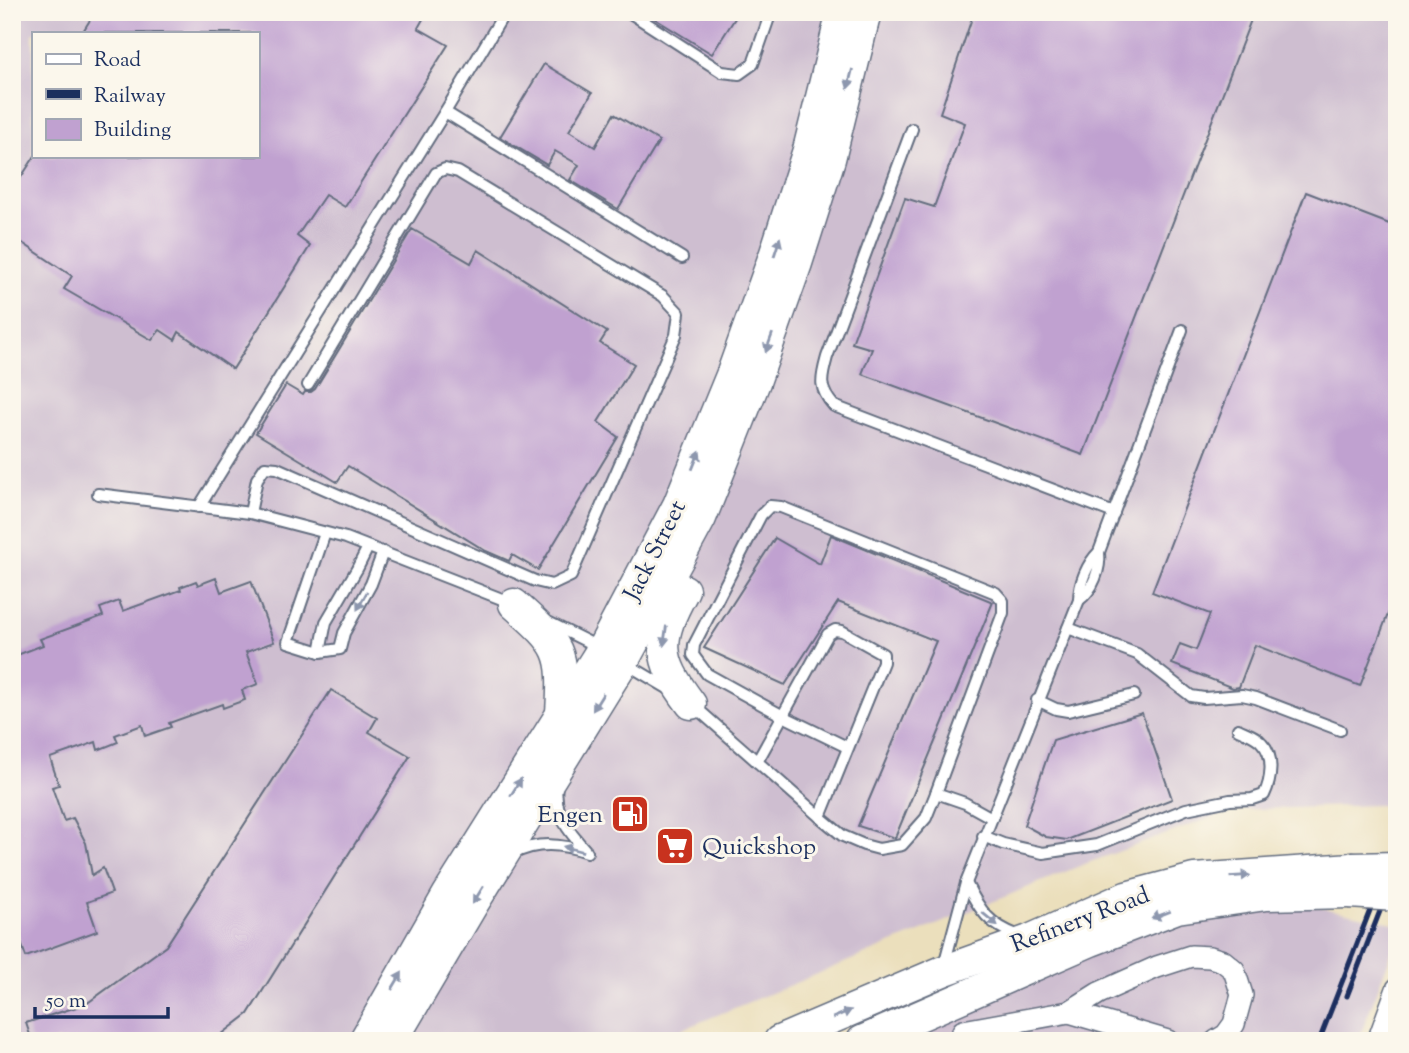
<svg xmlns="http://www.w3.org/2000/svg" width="1409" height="1053" font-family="'Sorts Mill Goudy',serif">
	<rect width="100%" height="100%" fill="#fbf7ec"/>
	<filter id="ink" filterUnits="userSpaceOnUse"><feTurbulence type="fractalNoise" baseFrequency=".0143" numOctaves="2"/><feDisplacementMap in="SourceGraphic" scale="14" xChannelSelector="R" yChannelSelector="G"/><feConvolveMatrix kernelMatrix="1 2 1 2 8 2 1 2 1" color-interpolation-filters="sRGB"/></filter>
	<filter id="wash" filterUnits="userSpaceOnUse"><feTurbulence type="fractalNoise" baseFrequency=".00686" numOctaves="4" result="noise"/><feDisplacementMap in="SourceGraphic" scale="28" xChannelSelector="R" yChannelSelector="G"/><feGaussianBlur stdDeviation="1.57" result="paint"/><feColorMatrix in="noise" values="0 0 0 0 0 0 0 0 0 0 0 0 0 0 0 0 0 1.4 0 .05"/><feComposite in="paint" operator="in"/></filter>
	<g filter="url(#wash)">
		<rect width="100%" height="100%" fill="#ebdfbc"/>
		<g fill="#cebed0" fill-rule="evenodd">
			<path d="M12,12H1397V811L1379,805L1232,810L1082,865L654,1041H12ZM33,33H257V156H33Z"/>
			<path d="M1314,906L1397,924V938L1358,1041H898L1161,919Z"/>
		</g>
		<g id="blocks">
			<g fill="#c0a1d0">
				<path d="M95,12H427L418,28L448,45L345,207L325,195L297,236L310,246L233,369L179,332L175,340L160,330L152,340L64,289L72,276L12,236V191L35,156H257V33H82Z"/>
				<path d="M644,12H739L712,54Z"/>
				<path d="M974,12H1254L1083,455L862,374L872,349L852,343L905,198L934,207L965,123L940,113Z"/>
				<path d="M544,64L592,93L569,131L595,147L614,114L659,141L618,209L570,180L579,165L555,151L547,165L500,137Z"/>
				<path d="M1306,192L1397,227V591L1360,686L1255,645L1239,687L1233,688L1172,664L1180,644L1196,650L1210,614L1152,592Z"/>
				<path d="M412,229L471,263L478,250L607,332L600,343L634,364L598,422L618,437L538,570L512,555L509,561L486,551L348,466L337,482L256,433L286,385L303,395L305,392H311L315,389Z"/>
				<path d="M831,535L993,602L895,838L858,826L936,641L838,602L785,685L704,648L775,538L820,564Z"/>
				<path d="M216,578L221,592L251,581L274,642L246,652L258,684L242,690L245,700L223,708L222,704L169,723L171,727L145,736L142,725L115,735L118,742L98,750L96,742L50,758L59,785L52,787L64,821L73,818L86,843L92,875L103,868L112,893L87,902L97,931L26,957L18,934L12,936V657L43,645L40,639L103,616L100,608L119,601L123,611L181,590L180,587L196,581L198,585Z"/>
				<path d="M331,690L377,718L369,732L410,756L248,1014L213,1041H32L26,1023L86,1004L166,946Z"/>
				<path d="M1142,713L1172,799L1067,840L1046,837L1024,825L1053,740Z"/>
			</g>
		</g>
	</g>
	<g filter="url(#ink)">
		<use href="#blocks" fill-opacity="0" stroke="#646d7f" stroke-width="2"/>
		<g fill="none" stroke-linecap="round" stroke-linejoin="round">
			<defs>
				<g id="service">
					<path d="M629,12L722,72L739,74L753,64L771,12"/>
					<path d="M445,112L682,258"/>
					<path d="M912,129L827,357C821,379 818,388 834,406L1114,513"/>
					<path d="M98,494L250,513L346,538L512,603"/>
					<path d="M199,507L445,112L505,12"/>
					<path d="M250,513L257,479L265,467L277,468L535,581L552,585L571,576L676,335L679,313L663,296L458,172L445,169L436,173L308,385"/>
					<path d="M325,533L288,642L320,652L340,649L344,633L371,584L383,552"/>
					<path d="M1079,600C1093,590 1101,569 1099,552"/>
					<path d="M548,622L600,648"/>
					<path d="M1068,628L1137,654L1191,696L1204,698L1242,695L1256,698L1340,730"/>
					<path d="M320,652L326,622L357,569L368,547"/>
					<path d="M625,663L669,689"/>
					<path d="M1037,700L1056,709L1068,711L1134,695"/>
					<path d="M694,706L820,817L843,836L864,845L879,849L902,845L926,818L936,793L1003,613V601L996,593L781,507L770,506L761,515L694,645L693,655L707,674L783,716L847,747"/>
					<path d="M757,762L828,634L835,630L842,631L883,654V662L820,817"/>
					<path d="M936,793L965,803L992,818L966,883L944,965"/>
					<path d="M992,818L1079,600C1079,583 1087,564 1099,552L1182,330"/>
					<path d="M983,836L1003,844L1043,853L1097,845L1186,809L1230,800L1252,799L1264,795C1271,781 1275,756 1262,743C1257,736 1246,733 1238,729"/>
					<path d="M513,854C538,841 561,844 587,852C568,831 553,813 557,783"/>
					<path d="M966,883C980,911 989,925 1019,936"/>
				</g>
				<g id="minor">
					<path d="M1069,1012L1168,1041"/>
					<path d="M963,1031L1069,1012L1099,993L1157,967L1191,956L1210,957L1223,961L1234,970L1242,995L1234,1024L1226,1035L1216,1041"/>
					<path d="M1378,1041L1397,989"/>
				</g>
				<g id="secondary">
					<path d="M684,590C657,639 656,658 691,704"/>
					<path d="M514,604C561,646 565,650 561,713"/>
					<path d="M364,1041L448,894L602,649L678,505L732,373L775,253L808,150L842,12"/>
					<path d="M392,1041L473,904L623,662L701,518L755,382L797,263L830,159L866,12"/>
					<path d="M779,1041L943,971L1029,940L1126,897L1194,879L1352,868"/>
					<path d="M862,1041L1091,941L1177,908L1266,895L1349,893"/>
				</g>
			</defs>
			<use href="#service" stroke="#646d7f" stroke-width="14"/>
			<use href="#minor" stroke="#646d7f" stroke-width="24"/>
			<use href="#secondary" stroke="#646d7f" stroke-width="33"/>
			<use href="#service" stroke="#fff" stroke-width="10"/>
			<use href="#minor" stroke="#fff" stroke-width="21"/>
			<use href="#secondary" stroke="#fff" stroke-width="30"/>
			<g stroke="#1b2f5e" stroke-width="5">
				<path d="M1347,996L1380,911"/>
				<path d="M1319,1041L1397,841"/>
			</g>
			<defs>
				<g id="secondary-bridge">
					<path d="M1352,868L1397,867"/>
					<path d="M1349,893L1397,896"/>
				</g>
			</defs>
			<use href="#secondary-bridge" stroke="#646d7f" stroke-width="33" stroke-linecap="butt"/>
			<use href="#secondary-bridge" stroke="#fff" stroke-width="30"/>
		</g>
		<defs><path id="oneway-solid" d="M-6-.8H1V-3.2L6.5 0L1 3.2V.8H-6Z" transform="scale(1.75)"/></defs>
		<g fill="#8d97ae">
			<use href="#oneway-solid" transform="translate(850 79) rotate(104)"/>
			<use href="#oneway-solid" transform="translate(777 247) rotate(-72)"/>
			<use href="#oneway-solid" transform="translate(769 343) rotate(110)"/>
			<use href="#oneway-solid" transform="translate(696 460) rotate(-68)"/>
			<use href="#oneway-solid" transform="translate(362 601) rotate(119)"/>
			<use href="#oneway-solid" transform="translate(665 636) rotate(98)"/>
			<use href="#oneway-solid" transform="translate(598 702) rotate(122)"/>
			<use href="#oneway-solid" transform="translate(516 787) rotate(-58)"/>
			<use href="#oneway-solid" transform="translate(573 849) rotate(-166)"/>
			<use href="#oneway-solid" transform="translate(1240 876) rotate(-4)"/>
			<use href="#oneway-solid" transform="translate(478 895) rotate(122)"/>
			<use href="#oneway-solid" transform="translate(1161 915) rotate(159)"/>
			<use href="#oneway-solid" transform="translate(990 919) rotate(39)"/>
			<use href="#oneway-solid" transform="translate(397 981) rotate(-59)"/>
			<use href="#oneway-solid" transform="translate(842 1014) rotate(-23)"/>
		</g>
	</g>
	<defs>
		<symbol id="fuel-square" viewBox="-11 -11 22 22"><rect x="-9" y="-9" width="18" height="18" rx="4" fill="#c8321e" stroke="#fbf7ec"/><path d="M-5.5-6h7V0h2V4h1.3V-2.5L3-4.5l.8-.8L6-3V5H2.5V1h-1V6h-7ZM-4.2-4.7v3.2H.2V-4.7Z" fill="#fff"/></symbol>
		<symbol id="supermarket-square" viewBox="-11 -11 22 22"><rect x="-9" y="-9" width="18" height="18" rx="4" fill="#c8321e" stroke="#fbf7ec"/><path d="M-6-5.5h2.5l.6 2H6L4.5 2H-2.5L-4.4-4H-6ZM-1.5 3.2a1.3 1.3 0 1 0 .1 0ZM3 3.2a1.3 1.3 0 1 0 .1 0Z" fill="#fff"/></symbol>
	</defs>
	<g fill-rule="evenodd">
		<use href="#fuel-square" x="608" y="792" width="44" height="44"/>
		<use href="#supermarket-square" x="653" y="824" width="44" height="44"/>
	</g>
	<g text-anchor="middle" stroke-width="6" stroke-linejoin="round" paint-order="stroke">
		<g font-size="24" fill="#1b2f5e" stroke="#fbf7ec">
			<text transform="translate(654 550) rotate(-63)" y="8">Jack Street</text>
			<text transform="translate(1080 919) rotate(-21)" y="8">Refinery Road</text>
		</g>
		<g font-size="24" fill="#1b2f5e" stroke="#fbf7ec" text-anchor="end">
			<text x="603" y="822">Engen</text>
			<text x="702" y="854" text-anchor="start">Quickshop</text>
		</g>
	</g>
	<rect width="1409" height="1053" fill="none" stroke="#fbf7ec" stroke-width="42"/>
	<rect x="32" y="32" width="228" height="126" fill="#fbf7ec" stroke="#a1a7b3" stroke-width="2"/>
	<rect x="46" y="54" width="35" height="10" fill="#ffffff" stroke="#a1a7b3" stroke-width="2"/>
	<text x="94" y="66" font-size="21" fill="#1b2f5e">Road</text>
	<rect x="46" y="89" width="35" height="10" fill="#1b2f5e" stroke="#a1a7b3" stroke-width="2"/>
	<text x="94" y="102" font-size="21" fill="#1b2f5e">Railway</text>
	<rect x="46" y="119" width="35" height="21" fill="#c0a1d0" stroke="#a1a7b3" stroke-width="2"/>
	<text x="94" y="136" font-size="21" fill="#1b2f5e">Building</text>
	<path d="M35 1007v10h133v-10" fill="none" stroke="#1b2f5e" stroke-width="3.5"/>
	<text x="46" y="1007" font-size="21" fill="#1b2f5e" stroke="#fbf7ec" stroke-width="5" paint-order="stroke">50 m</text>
</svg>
